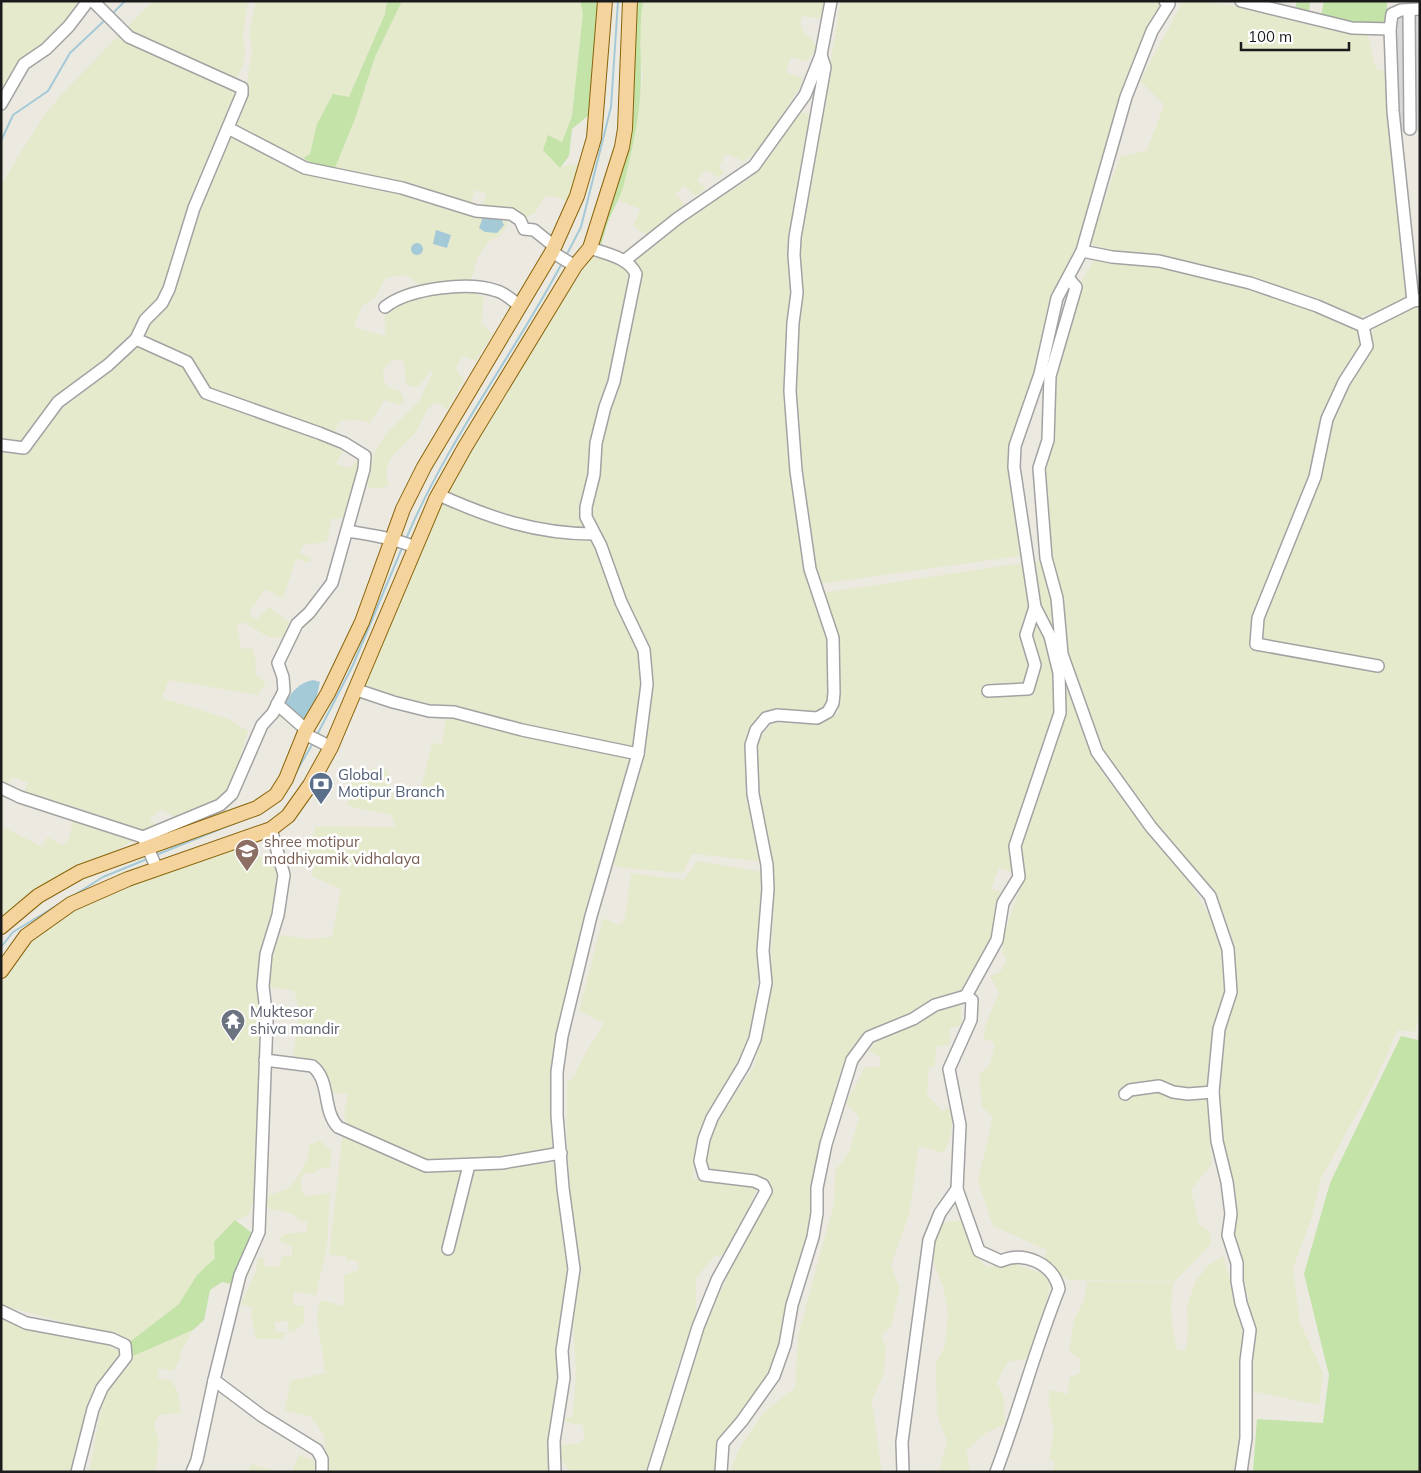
<svg xmlns="http://www.w3.org/2000/svg" width="1421" height="1473" font-family="Mulish,sans-serif">
	<rect width="100%" height="100%" fill="#ece9e1"/>
	<path fill="#d9d8d8" d="M1417,1H1420V131L1398,132L1390,29L1401,10L1416,9Z"/>
	<g fill="#e6eacd" fill-rule="evenodd">
		<path d="M1,1H84L1,98Z"/>
		<path d="M153,1H248L243,36L245,53L242,68L236,78L214,72L124,30Z"/>
		<path d="M256,1H387L385,14L349,97L333,94L312,145L310,154L303,158L233,128L245,94L252,50L249,32Z"/>
		<path d="M402,1H580L583,13L577,79L572,116L562,142L560,168L569,164L582,167L572,203L553,196L545,197L535,213L522,219L482,210L486,194L475,190L470,207L334,170L355,119L375,57Z"/>
		<path d="M643,1H825L822,19L803,16L800,21L802,30L817,46L807,62L791,57L786,72L803,78L800,87L758,152L744,161L725,154L719,167L724,173L718,177L706,170L697,180L706,189L696,196L684,186L675,194L686,206L646,235L633,226L640,209L617,200L624,184L639,108L643,75L640,59L641,44L639,33Z"/>
		<path d="M841,1H1157L1161,4L1145,37L1080,249L1072,265L1014,440L1026,555L820,584L815,574L793,404L797,321L802,287L799,244Z"/>
		<path d="M1183,1H1202L1260,10L1367,33L1376,69L1387,72L1393,181L1403,233L1408,300L1375,313L1359,317L1203,264L1129,254L1094,246L1090,242L1120,157L1147,150L1164,105L1140,81Z"/>
		<path d="M119,35L237,92L169,275L161,292L134,335L33,427L20,443L1,441V184L43,117L61,95Z"/>
		<path d="M801,112L813,115L793,276L790,326L804,564L830,648L828,703L823,710L808,716L767,714L757,720L748,738L745,788L751,804L764,862L696,854L691,855L683,873L622,868L607,863L649,680L625,604L588,514L601,433L637,297L630,262L678,224L748,180L768,158Z"/>
		<path d="M230,135L297,168L398,190L508,218L506,228L498,237L488,242L477,259L471,281L422,286L405,275L390,277L385,279L374,299L362,306L354,327L385,336V309L409,299L468,289L484,298L481,323L493,334L476,361L463,356L456,368L464,381L447,410L437,402L427,409L417,431L390,459L386,470L388,486L376,489L366,486L374,453L385,435L419,401L433,371L431,370L421,384L413,388L406,383L404,361L395,359L390,362L383,371L384,381L390,388L400,391L405,400L400,405L384,400L370,423L360,420L339,421L334,435L207,390L193,361L142,338L143,328L162,308L190,226ZM483,217H488L504,225L497,233L480,224ZM437,230L451,235L447,248L434,244Z"/>
		<path d="M595,255L630,270L634,278L583,500L619,612L640,652L643,688L636,751L395,701L362,688L403,588L414,571L441,505L460,473L466,454L498,400L522,367L531,349L553,318L565,294L577,280L588,260Z"/>
		<path d="M1097,256L1147,262L1240,283L1306,306L1372,334L1377,320L1420,303V1012L1415,1032L1398,1030L1375,1081L1321,1178L1313,1214L1293,1268L1300,1323L1323,1372L1319,1405L1251,1391L1249,1364L1253,1327L1241,1262L1230,1235L1216,1104L1222,1030L1234,989L1212,897L1099,751L1067,654L1060,591L1049,547L1044,471L1055,380L1079,285Z"/>
		<path d="M137,346L159,355L175,359L189,370L198,392L211,398L345,448L336,464L349,468L361,457L347,518L331,519L327,542L303,545L300,553L311,557L309,563L296,559L283,599L266,589L251,609L250,616L257,619L269,607L292,625L287,638L268,637L243,622L237,626L241,650L246,647L253,649L256,662L255,674L266,682L258,695L169,680L162,698L229,719L248,731L229,794L216,803L178,819L161,809L149,819L160,829L143,830L23,793L28,783L13,777L5,786L1,785V451L12,454L24,452L61,407L84,387L109,372L127,352Z"/>
		<path d="M1044,560L1055,613L1056,710L1011,846L1012,872L999,868L991,888L1002,893L994,938L964,992L864,1036L840,1075L823,1147L815,1214L789,1296L782,1343L774,1370L720,1443L716,1472H659L698,1344L767,1183L704,1171L709,1144L717,1122L754,1066L764,1027L771,977L774,879L771,851L758,788V739L773,723L807,724L839,713L836,635L822,593Z"/>
		<path d="M1067,673L1086,721L1091,756L1152,839L1192,885L1219,935L1225,992L1215,1037L1207,1097L1212,1164L1191,1189L1199,1224L1209,1231L1211,1244L1175,1281L1068,1280L1043,1261L1047,1250L993,1226L978,1180L993,1117L982,1107L979,1074L990,1065L995,1043L983,1038L987,1021L999,993L990,976L1000,972L1007,960L1002,953L1004,934L1023,881L1020,845L1065,711Z"/>
		<path d="M446,717L632,758L607,840L561,1027L559,1149L499,1160L425,1162L346,1124L344,1115L348,1094L329,1093L321,1068L293,1059L298,1019V1004L294,991L270,987L269,966L279,935L310,939L332,937L341,889L311,876L316,860L307,852L316,826L395,827L391,815L347,806L352,777L375,767L388,770L390,795L420,792L432,743L442,744Z"/>
		<path d="M74,818L139,838L72,874L1,921V826L43,847L47,837L62,845L68,841Z"/>
		<path d="M228,847L249,855L274,857L278,882L270,926L256,1192L249,1214L235,1221L215,1258L197,1275L179,1304L131,1341L1,1305V978L19,952L40,930L67,913L148,877Z"/>
		<path d="M697,861L764,872L759,926L758,977L752,1033L695,1145L693,1179L758,1187L728,1254L715,1256L696,1278V1313L676,1371L673,1393L648,1472L569,1470L561,1459V1445L581,1443L584,1437L583,1425L567,1423L565,1421L566,1418L572,1417L573,1413L576,1369L573,1327L577,1285L581,1274L572,1220L567,1142V1083L574,1076L581,1061L604,1023L579,1011L603,918L619,925L625,919L631,873L684,880Z"/>
		<path d="M961,1005V1025L950,1028V1044L936,1047L935,1066L929,1068L927,1096L943,1111L954,1106L951,1134L944,1153L919,1146L909,1215L891,1265L900,1289L891,1326L881,1336L886,1346L884,1372L872,1401L882,1472H730L739,1449L765,1411L795,1388L798,1336L834,1203L835,1171L849,1152L859,1117L846,1103L865,1067H880V1057L869,1051L880,1037L942,1010Z"/>
		<path d="M343,1131L416,1164L498,1168L557,1162L570,1259L549,1472H327L324,1435L311,1417L285,1411L290,1381L325,1373L317,1316L320,1300L344,1306V1275L359,1270L358,1261L345,1260L346,1256L329,1255Z"/>
		<path d="M319,1140L332,1151L329,1168L318,1169L314,1173H305L301,1178L302,1193L308,1196L330,1193L327,1247L316,1295L294,1292L293,1305L304,1306V1323L297,1329L289,1333L288,1321L275,1322V1332H286L281,1339H256L251,1316L252,1307L241,1304L256,1271L258,1258H265L264,1266L279,1267L282,1256H292V1247L278,1240L284,1234L307,1232V1222L297,1220V1216L283,1211L269,1209L266,1204L269,1195L288,1189L295,1181L307,1159L309,1145Z"/>
		<path d="M962,1220L967,1229L972,1253L987,1267L1015,1264L1049,1276V1291L1038,1333L1028,1358L1008,1362L997,1382L1004,1398L1005,1424L986,1433L966,1451L970,1472H939L947,1442L937,1414L936,1363L945,1346L948,1312L943,1286L930,1254L939,1223Z"/>
		<path d="M1223,1256L1240,1312L1243,1339L1240,1436L1234,1472H1052L1055,1461L1049,1459L1054,1430L1048,1401L1050,1390L1068,1394L1069,1378L1081,1372L1079,1358L1069,1352L1074,1320L1084,1300L1087,1281L1173,1282L1171,1309L1174,1337L1177,1350L1185,1351L1188,1336L1187,1305L1195,1283L1206,1267Z"/>
		<path d="M1,1314L99,1341L123,1353L112,1365L93,1398L72,1472H1Z"/>
		<path d="M193,1330L180,1354V1359L173,1371L159,1368L158,1378L172,1381L178,1392L181,1413L159,1415L154,1424L159,1440L156,1472H89L102,1404L115,1380L129,1366L133,1356Z"/>
		<path d="M299,1455L316,1462L317,1472H291Z"/>
		<path d="M252,1464L278,1472H247Z"/>
	</g>
	<g fill="#c3e3a9">
		<path d="M387,1H402L375,57L355,119L334,170L314,165L303,158L310,154L317,124L333,94L349,97L385,14Z"/>
		<path d="M580,1H602L595,110L572,129L569,156L560,168L543,150L548,135L562,142L572,116L583,13Z"/>
		<path d="M633,1H643C637,37 644,72 639,108C636,133 630,159 624,184C620,198 613,209 608,222C605,230 603,240 600,248L593,243L613,194Z"/>
		<path d="M1297,1H1310L1309,14L1295,10Z"/>
		<path d="M1324,1H1387V28L1364,27L1321,17Z"/>
		<path d="M1420,1032V1472H1253L1257,1419L1323,1423L1329,1375L1304,1274L1330,1183L1401,1036L1418,1040Z"/>
		<path d="M235,1220L252,1233L236,1285L222,1282L210,1290L204,1320L193,1330L133,1356L131,1341L179,1304L197,1275L215,1258L214,1242Z"/>
	</g>
	<g fill="#a4c9d7">
		<path d="M483,217L501,219L504,225L497,233L485,232L479,228Z"/>
		<path d="M436,230L451,235L447,248L433,244Z"/>
		<circle cx="417" cy="249" r="6"/>
		<path d="M313,680L320,682L315,704L306,717L301,719L285,704C290,693 300,682 313,680Z"/>
	</g>
	<g fill="none" stroke-linecap="round" stroke-linejoin="round">
		<g stroke="#a4c9d7" stroke-width="2">
			<path d="M112,14L125,1"/>
			<path d="M1,141L13,115L48,91L70,53L105,20"/>
			<path d="M566,256L581,227L611,107L618,1"/>
			<path d="M406,539C447,441 513,356 562,263"/>
			<path d="M317,735L353,665L402,548"/>
			<path d="M295,774L313,743"/>
			<path d="M156,855L240,821"/>
			<path d="M71,897L103,877L147,859"/>
			<path d="M1,947L13,932L61,903"/>
		</g>
		<defs>
			<g id="minor">
				<path d="M1165,1L1169,4L1152,31L1126,97L1082,251L1112,257L1159,261L1250,283L1317,306L1363,326L1413,301L1420,300"/>
				<path d="M1241,1L1352,28L1390,29"/>
				<path d="M1409,10L1410,129"/>
				<path d="M821,55L831,1"/>
				<path d="M1,104L24,64L46,49L69,26L88,1"/>
				<path d="M228,128L305,168L402,188L476,211L511,214L520,220L524,229L534,230L554,246"/>
				<path d="M552,252L575,266"/>
				<path d="M624,261L678,218L754,166L805,95L821,55L825,67L795,237L794,255L797,293L793,323L790,391L796,471L810,569L833,638L834,693L833,703L828,712L817,718L777,715L766,718L756,730L751,745L753,794L767,865L768,889L763,951L766,983L755,1039L744,1065L712,1118L704,1139L700,1161L704,1175L754,1181L763,1185L766,1191L717,1280L698,1327L653,1472"/>
				<path d="M1068,278L1076,287L1050,376L1048,440L1039,468L1046,558L1057,598L1062,654L1097,752L1151,827L1210,896L1228,949L1231,992L1219,1029L1213,1092L1217,1141L1227,1182L1231,1214L1228,1235L1237,1263V1281L1241,1303L1250,1330L1246,1361V1438L1241,1472"/>
				<path d="M1413,301L1393,111L1390,29L1392,14L1401,10L1420,9"/>
				<path d="M385,307C409,288 469,281 497,291C505,293 513,301 520,306"/>
				<path d="M1363,326L1367,346L1344,382L1327,419L1315,477L1258,618L1256,644L1378,666"/>
				<path d="M136,339L187,362L206,393L319,433L344,443L365,456L364,469L332,583L309,613L297,624L278,663L283,677L284,691L273,713L262,725L232,794L220,805L143,837"/>
				<path d="M1,445L24,448L58,402L108,365L136,339L145,320L162,303L169,289L194,208L242,94V88L129,37L93,1"/>
				<path d="M439,495C490,518 537,534 594,534"/>
				<path d="M347,531C371,535 393,538 415,547"/>
				<path d="M357,690L393,702L429,711L454,712L522,730L638,754"/>
				<path d="M988,691L1028,689L1035,665L1026,635L1035,607"/>
				<path d="M277,704L302,726L309,736L331,747"/>
				<path d="M1,788L20,797L143,837L157,869"/>
				<path d="M271,829L284,875L278,915L266,954L263,986L267,1020L259,1232L240,1275L214,1380L262,1416L317,1450L322,1459V1472"/>
				<path d="M265,1060L312,1066C331,1080 322,1111 338,1127L426,1166L502,1163L561,1153"/>
				<path d="M1125,1094L1130,1090L1159,1086L1173,1092L1188,1094L1213,1092"/>
				<path d="M957,1189L979,1251L1001,1261C1024,1251 1053,1263 1059,1289C1035,1349 1019,1411 996,1472"/>
				<path d="M448,1249L469,1165"/>
				<path d="M1,1311L26,1323L112,1339L125,1345L126,1357L102,1388L93,1409L77,1472"/>
				<path d="M192,1472L197,1460L214,1380"/>
				<path d="M555,1472L554,1441L564,1378L562,1351L574,1269L563,1188L557,1115V1072L562,1036L591,916L638,754L647,684L644,650L621,602L601,546L586,517V507L594,475L596,443L605,407L614,382L636,274C628,257 606,254 590,248"/>
				<path d="M721,1472L723,1443L742,1421L774,1376L785,1345L792,1305L813,1237L817,1213V1188L826,1144L852,1060L869,1037L913,1019L935,1005L966,996"/>
				<path d="M903,1472L902,1442L929,1240L940,1213L957,1189L960,1125L949,1069L971,1020L972,1000L966,996L997,940L1003,903L1019,877L1015,846L1060,713L1059,673L1050,636L1035,607L1014,467L1015,446L1040,374L1057,298L1082,251"/>
			</g>
			<g id="major">
				<path d="M1,927L38,896L80,872L257,808L276,795L286,779L305,732L328,693L362,622L403,509L424,467L552,252L577,196L594,138L605,1"/>
				<path d="M1,971L26,936L71,904L128,879L271,829L288,816L310,785L331,747L436,499L465,447L575,266L590,248L622,147L625,129L630,1"/>
			</g>
		</defs>
		<use href="#minor" stroke="#a2a2a2" stroke-width="14"/>
		<use href="#major" stroke="#88640a" stroke-width="16"/>
		<use href="#minor" stroke="#fff" stroke-width="11"/>
		<use href="#major" stroke="#f5d39d" stroke-width="14"/>
	</g>
	<defs>
		<symbol id="bank-pin" viewBox="-11 -11 22 30"><path d="M0 17L-7.5 6A9.5 9.5 0 1 1 7.5 6Z" fill="#5c6f8a" stroke="#fff"/><path d="M-6-4H6V4H-6ZM0-2.3a2.3 2.3 0 1 0 0 4.6a2.3 2.3 0 1 0 0-4.6Z" fill="#fff"/></symbol>
		<symbol id="school-pin" viewBox="-11 -11 22 30"><path d="M0 17L-7.5 6A9.5 9.5 0 1 1 7.5 6Z" fill="#8d6e63" stroke="#fff"/><path d="M0-5L7-2L0 1L-7-2ZM-4 1L0 2.5L4 1V4Q0 6-4 4Z" fill="#fff"/></symbol>
		<symbol id="temple-pin" viewBox="-11 -11 22 30"><path d="M0 17L-7.5 6A9.5 9.5 0 1 1 7.5 6Z" fill="#6b7280" stroke="#fff"/><path d="M0-6L5-2H3V0L6.5 2.5H4V6H1.5V3h-3V6H-4V2.5H-6.5L-3 0V-2H-5Z" fill="#fff"/></symbol>
	</defs>
	<g fill-rule="evenodd">
		<use href="#bank-pin" x="307" y="770" width="28" height="38"/>
		<use href="#school-pin" x="233" y="837" width="28" height="38"/>
		<use href="#temple-pin" x="219" y="1007" width="28" height="38"/>
	</g>
	<g text-anchor="middle" stroke-width="5" stroke-linejoin="round" paint-order="stroke">
		<g font-size="15" fill="#4e5e75" stroke="#fff" text-anchor="start">
			<text x="338" y="780">Global ,<tspan x="338" dy="17">Motipur Branch</tspan></text>
		</g>
		<g font-size="15" fill="#785e54" stroke="#fff" text-anchor="start">
			<text x="264" y="847">shree motipur<tspan x="264" dy="17">madhiyamik vidhalaya</tspan></text>
		</g>
		<g font-size="15" fill="#5b616d" stroke="#fff" text-anchor="start">
			<text x="250" y="1017">Muktesor<tspan x="250" dy="17">shiva mandir</tspan></text>
		</g>
	</g>
	<rect width="1421" height="1473" fill="none" stroke="#1b1b1b" stroke-width="5"/>
	<path d="M1241 42v8h108v-8" fill="none" stroke="#1b1b1b" stroke-width="2.5"/>
	<text x="1248" y="42" font-size="15" fill="#1b1b1b" stroke="#ffffff" stroke-width="4" paint-order="stroke">100 m</text>
</svg>
